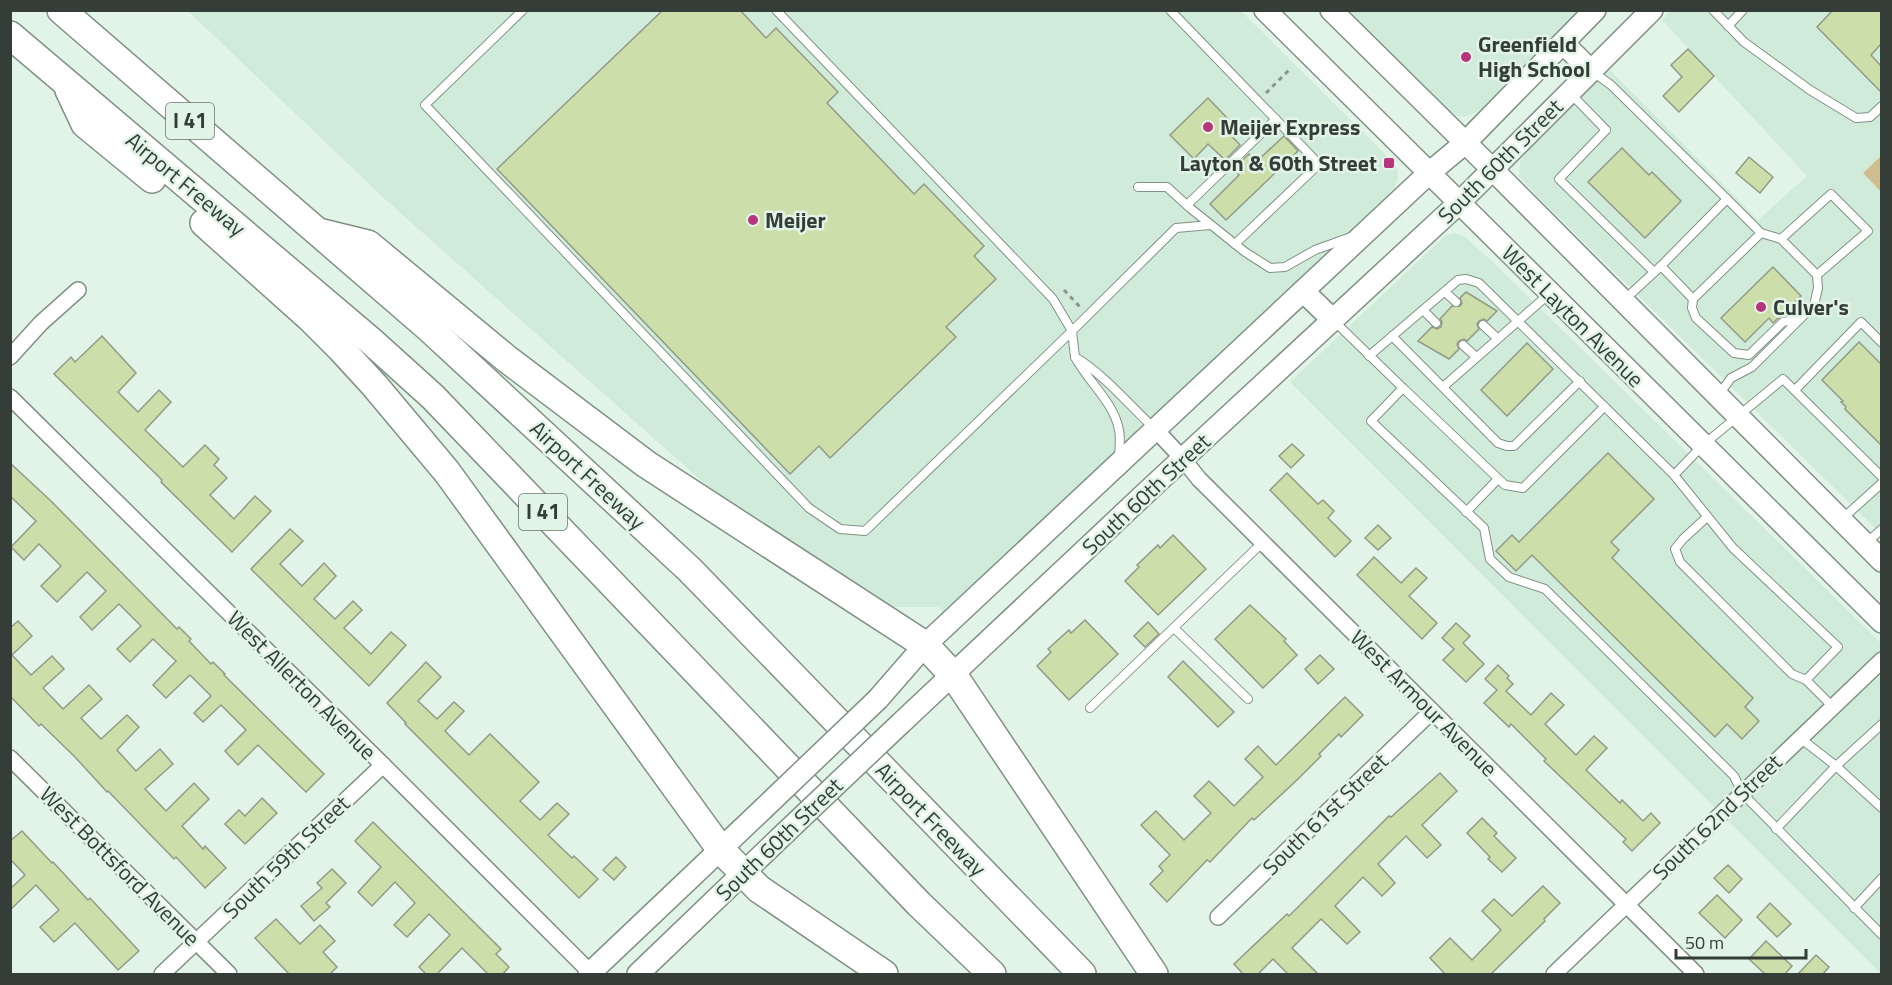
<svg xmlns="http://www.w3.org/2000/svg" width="1892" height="985" font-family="'Titillium Web',sans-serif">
	<rect width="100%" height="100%" fill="#e1f4e7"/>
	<g fill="#d0ebd9">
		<path d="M1671,10L1881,11V156L1863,173L1881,192V534L1540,199L1519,176L1520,162L1528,151L1609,69L1758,220L1807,176L1662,20Z"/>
		<path d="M188,11H1241L1375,144L1396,166L1398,173L1397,181L1394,189L1387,196L945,613L938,607H880L731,507L387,201Z"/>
		<path d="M1349,11H1583L1481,110L1464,117L1457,116L1449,110Z"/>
		<path d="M1454,233L1464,236L1495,264L1881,643V974L1290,382L1445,236Z"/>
	</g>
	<path fill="#cebd90" d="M1881,156V192L1863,173Z"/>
	<g fill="#ccdea9" stroke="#939a88" stroke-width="1.5">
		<path d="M663,10H740L766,38L776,28L838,92L827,103L914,194L924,184L984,246L974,256L996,279L946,327L956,337L830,458L819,446L790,474L497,169Z"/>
		<path d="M1833,10H1881V44L1871,55L1881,66V92L1817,27Z"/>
		<path d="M1688,49L1714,76L1679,112L1663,96L1682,77L1671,65Z"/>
		<path d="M1208,98L1230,121L1224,128L1240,145L1225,160L1208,144L1194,159L1170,135Z"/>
		<path d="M1284,136L1298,151L1226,220L1210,204L1239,175L1233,169L1249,154L1256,162Z"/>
		<path d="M1622,148L1649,175L1652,172L1681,201L1645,238L1588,182Z"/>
		<path d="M1749,157L1773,177L1760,193L1736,173Z"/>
		<path d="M1773,267L1801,296L1773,323L1769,318L1745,342L1721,318Z"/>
		<path d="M1466,292L1497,311L1487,321L1484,319L1479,321L1477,324L1479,329L1467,341L1464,339L1459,341L1457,344L1459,349L1449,359L1418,341L1432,327L1437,329L1441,327L1442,322L1440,319L1452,306H1460L1462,303L1460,298Z"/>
		<path d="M102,336L136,373L118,392L138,412L159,390L171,402L145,430L183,467L205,445L219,459L214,465L227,478L210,495L234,519L255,496L271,511L232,552L161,482L162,480L156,474L54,374L71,357L75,362Z"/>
		<path d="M1859,342L1881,364V445L1845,409L1846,407L1841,402L1843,401L1822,380Z"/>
		<path d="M1527,343L1553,369L1507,416L1481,390Z"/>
		<path d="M1292,444L1304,455L1291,468L1279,456Z"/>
		<path d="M1608,453L1654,499L1611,542L1619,550L1612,558L1753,698L1745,707L1759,721L1742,739L1727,724L1715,737L1532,555L1516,571L1496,551L1512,535L1519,542Z"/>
		<path d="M10,463L51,501L177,629L179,627L191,639L189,641L211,664L213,662L225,674L224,675L324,774L306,792L258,745L238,765L225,751L246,730L221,705L203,722L194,713L211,696L190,675L166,698L153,685L176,661L153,639L130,662L117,649L141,626L119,604L92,630L80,617L106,591L87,572L57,602L41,586L61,566L39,544L24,560L11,547L36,521L10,496Z"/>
		<path d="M1287,473L1318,504L1323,500L1334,511L1328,518L1351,541L1335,557L1270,490Z"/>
		<path d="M1378,525L1391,538L1378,550L1365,538Z"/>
		<path d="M290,529L303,541L280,564L302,586L324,563L336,576L314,599L335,619L353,601L362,610L344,628L371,654L391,632L406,645L369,686L251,569Z"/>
		<path d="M1173,535L1206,569L1158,615L1125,581L1139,567L1137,565L1158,545L1160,548Z"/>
		<path d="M1374,557L1401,583L1416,568L1427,578L1409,596L1437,623L1422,639L1357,575Z"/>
		<path d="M1250,605L1286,639L1284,641L1297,655L1263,688L1215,639Z"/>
		<path d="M1085,620L1118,654L1069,700L1037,666L1051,652L1048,649L1069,630L1071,633Z"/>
		<path d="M18,621L32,636L12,655L31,675L52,656L64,669L43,688L63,709L89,685L102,699L81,718L101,739L127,715L139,727L117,750L136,771L160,749L173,764L145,789L166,811L194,783L209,799L182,826L203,849L205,846L226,868L205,888L176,857L174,859L108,791L107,792L75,757L41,724L39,726L10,696V628Z"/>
		<path d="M1148,622L1159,634L1145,647L1134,636Z"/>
		<path d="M1456,623L1470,636L1463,643L1484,664L1466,682L1443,660L1454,649L1442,638Z"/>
		<path d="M1320,655L1334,669L1318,684L1305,669Z"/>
		<path d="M1183,661L1234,712L1218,727L1168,677Z"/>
		<path d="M426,662L441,677L418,701L437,719L454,702L464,711L445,731L469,755L490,734L539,782L520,801L540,820L557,803L569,814L548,835L572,858L574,856L598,879L579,898L405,724L406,723L387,703Z"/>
		<path d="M1498,665L1509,676L1507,678L1513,684L1506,691L1531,715L1551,693L1564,705L1545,724L1576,755L1594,736L1607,748L1586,770L1620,803L1622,800L1643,821L1651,813L1660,823L1632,851L1623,842L1626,839L1544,761L1546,759L1511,724L1509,727L1484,703L1497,690L1485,679Z"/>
		<path d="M1345,697L1363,715L1341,737L1339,734L1319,754L1321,756L1297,780L1254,820L1252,818L1210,862L1207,860L1167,902L1150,884L1163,871L1159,866L1170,855L1141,825L1156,811L1184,840L1211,813L1194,796L1209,781L1234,806L1263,777L1245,759L1258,746L1276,765Z"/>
		<path d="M1440,773L1457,791L1422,825L1441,845L1427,858L1406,836L1378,864L1395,883L1382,896L1363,877L1335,906L1360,932L1347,944L1321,919L1292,948L1319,975H1289L1273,959L1257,975H1244L1234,964L1287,914L1289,916L1389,816L1391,817Z"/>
		<path d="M262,798L277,813L245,844L225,824L239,810L245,816Z"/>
		<path d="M1482,818L1497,833L1494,836L1516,858L1502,872L1488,859L1490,857L1467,833Z"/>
		<path d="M373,822L501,949L496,954L509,967L502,975H489L462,948L436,975H427L419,967L450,935L429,914L407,937L394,925L415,903L395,882L372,906L358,892L381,867L355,841Z"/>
		<path d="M22,831L52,863L53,862L88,900L90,898L139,951L118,970L75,923L54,942L40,927L59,910L36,885L10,910V889L25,875L10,859V841Z"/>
		<path d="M616,857L626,867L614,880L603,870Z"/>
		<path d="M1728,865L1742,879L1729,893L1714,878Z"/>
		<path d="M332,869L346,883L326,903L330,907L314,921L301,906L322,888L317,883Z"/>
		<path d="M1543,886L1560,903L1544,919L1545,921L1490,975H1446L1430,958L1450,938L1472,960L1501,930L1482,911L1494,899L1512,916Z"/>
		<path d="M1717,895L1742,920L1725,938L1699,913Z"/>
		<path d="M1770,903L1791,924L1777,937L1757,917Z"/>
		<path d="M276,919L300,944L320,925L335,941L323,952L337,967L329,975H290L255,938Z"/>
		<path d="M1766,941L1792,966L1784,975H1766L1749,959Z"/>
		<path d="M1816,955L1829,967L1822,975H1797Z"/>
	</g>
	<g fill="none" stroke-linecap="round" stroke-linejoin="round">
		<defs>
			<g id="lane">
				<path d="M523,10L425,105L809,508L840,529L865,531L1072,331L1176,228L1210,225"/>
				<path d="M776,10L1053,299L1072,331L1075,357"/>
				<path d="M1170,10L1319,164L1235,244"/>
				<path d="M1713,10L1744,42L1810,90L1856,118L1870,117L1882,106"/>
				<path d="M1728,26L1743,10"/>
				<path d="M1593,72L1611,85L1727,199"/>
				<path d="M1571,94L1606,130L1559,179L1654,272"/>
				<path d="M1138,187H1167L1190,208L1245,252L1270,268L1285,267L1315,250L1351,237"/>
				<path d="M1187,205L1276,119"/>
				<path d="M1661,266L1727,199L1761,233"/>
				<path d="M1445,292L1456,302"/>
				<path d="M1693,299L1692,308L1696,318L1734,353L1749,355L1783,322L1800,319"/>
				<path d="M1623,301L1661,266L1693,299L1761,233L1781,239L1831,194L1868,231L1817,275"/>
				<path d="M1423,310L1436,323"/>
				<path d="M1334,321L1403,388L1371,421L1484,528L1490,559L1509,577L1545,589L1734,776L1742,793L1882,935"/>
				<path d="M1483,325L1497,338"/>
				<path d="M1392,336L1498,443L1507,446H1514L1580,381"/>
				<path d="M1463,345L1476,357"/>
				<path d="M1369,356L1458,280L1466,279L1479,283L1674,475L1733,548L1838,647L1806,680L1833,707"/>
				<path d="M1443,387L1549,294"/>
				<path d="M1403,388L1505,485L1523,488L1604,407"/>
				<path d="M1795,390L1861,322L1882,343"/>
				<path d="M1718,396L1731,378L1752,367L1814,305L1818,288L1817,275L1781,239"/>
				<path d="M1119,459C1119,449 1121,439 1119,430C1114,402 1088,382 1075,357C1106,376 1128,404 1154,428"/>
				<path d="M1674,475L1703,445L1783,379L1882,477"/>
				<path d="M1466,512L1498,479"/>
				<path d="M1707,517L1683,539L1675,549L1680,562L1792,674L1806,680"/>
				<path d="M1842,519L1882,483"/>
				<path d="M1866,543L1882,529"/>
				<path d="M1174,628L1248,699"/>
				<path d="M1090,708L1262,543"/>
				<path d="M1882,724L1836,766L1882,808"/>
				<path d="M1776,829L1836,766L1800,738"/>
				<path d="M1854,908L1882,878"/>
			</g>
			<g id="street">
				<path d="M10,357L41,323L78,290"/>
				<path d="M10,397L383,765L592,974"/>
				<path d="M1155,429L1183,459L1199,479L1696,974"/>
				<path d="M10,758L229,974"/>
				<path d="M1218,917L1432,711"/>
				<path d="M162,974L383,765"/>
				<path d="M1554,974L1882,660"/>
			</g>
			<g id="secondary">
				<path d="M1265,10L1882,622"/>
				<path d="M1331,10L1493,170L1882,561"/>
				<path d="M1563,43L1591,71"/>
				<path d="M1303,291L1333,320"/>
				<path d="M878,699L925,645L1428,174L1465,143L1595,10"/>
				<path d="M901,723L1150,489L1459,203L1652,10"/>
				<path d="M589,974L763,809"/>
				<path d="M638,974L785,833"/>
			</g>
			<g id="highway">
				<path d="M61,10L431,330L690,570L1082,974"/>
				<path d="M10,35L371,341L433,397L919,904L992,974"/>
				<path d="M69,90L85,124L152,179"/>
				<path d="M204,223L310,318L342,350L375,386L447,472L721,850L759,889L884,974"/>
				<path d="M323,233L368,244L507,359L646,464L925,645L954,676L1154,974"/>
			</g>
		</defs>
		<use href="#lane" stroke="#809185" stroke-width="10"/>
		<use href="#street" stroke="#809185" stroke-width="18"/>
		<use href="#secondary" stroke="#809185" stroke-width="24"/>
		<use href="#highway" stroke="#809185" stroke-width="30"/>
		<g stroke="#88958c" stroke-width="3" stroke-dasharray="4.5 4.5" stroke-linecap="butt">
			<path d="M1266,93L1290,69"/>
			<path d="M1064,290L1080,307"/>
		</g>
		<use href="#lane" stroke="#fff" stroke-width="8"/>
		<use href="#street" stroke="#fff" stroke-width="15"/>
		<use href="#secondary" stroke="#fff" stroke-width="21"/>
		<use href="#highway" stroke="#fff" stroke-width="27"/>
		<defs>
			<g id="secondary-bridge">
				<path d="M763,809L878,699"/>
				<path d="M785,833L901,723"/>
			</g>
		</defs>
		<use href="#secondary-bridge" stroke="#809185" stroke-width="24" stroke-linecap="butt"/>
		<use href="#secondary-bridge" stroke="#fff" stroke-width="21"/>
	</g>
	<g fill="#b7357d" stroke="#e1f4e7" stroke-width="2">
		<circle cx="1466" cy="57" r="6"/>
		<circle cx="1208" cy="127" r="6"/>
		<rect x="1383" y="157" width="12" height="12" rx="3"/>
		<circle cx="753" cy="220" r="6"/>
		<circle cx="1761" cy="307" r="6"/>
	</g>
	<g text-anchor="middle" stroke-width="5" stroke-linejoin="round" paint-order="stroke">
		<g fill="#e1f4e7" stroke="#69746c" stroke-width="1.5">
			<rect x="166" y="103" width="48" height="36" rx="4.5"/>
			<rect x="519" y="494" width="48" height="36" rx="4.5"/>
		</g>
		<g font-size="21" font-weight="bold" fill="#353d38">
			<text x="190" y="128">I 41</text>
			<text x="543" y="519">I 41</text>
		</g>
		<g font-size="22" font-weight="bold" fill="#353d38" stroke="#e1f4e7" text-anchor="start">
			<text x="1478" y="52">Greenfield<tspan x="1478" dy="25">High School</tspan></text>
			<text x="1220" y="135">Meijer Express</text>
			<text x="1377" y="171" text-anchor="end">Layton &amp; 60th Street</text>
			<text x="765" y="228">Meijer</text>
			<text x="1773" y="315">Culver's</text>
		</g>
		<g font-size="22" fill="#353d38" stroke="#e1f4e7">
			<text transform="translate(1500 161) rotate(-45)" y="8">South 60th Street</text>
			<text transform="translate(186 184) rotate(40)" y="8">Airport Freeway</text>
			<text transform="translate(1573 316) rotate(45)" y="8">West Layton Avenue</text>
			<text transform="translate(588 475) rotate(43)" y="8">Airport Freeway</text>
			<text transform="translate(1146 494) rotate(-43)" y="8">South 60th Street</text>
			<text transform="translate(302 685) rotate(45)" y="8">West Allerton Avenue</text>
			<text transform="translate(1424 703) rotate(45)" y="8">West Armour Avenue</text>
			<text transform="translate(1325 814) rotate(-44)" y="8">South 61st Street</text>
			<text transform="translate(1717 817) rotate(-44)" y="8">South 62nd Street</text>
			<text transform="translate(931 819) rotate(46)" y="8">Airport Freeway</text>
			<text transform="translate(779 839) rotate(-44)" y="8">South 60th Street</text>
			<text transform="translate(286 857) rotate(-44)" y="8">South 59th Street</text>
			<text transform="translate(120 866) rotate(45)" y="8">West Bottsford Avenue</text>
		</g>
	</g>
	<rect width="1892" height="985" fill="none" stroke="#353d38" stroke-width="24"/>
	<path d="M1676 949v9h130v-9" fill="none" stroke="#353d38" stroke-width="3"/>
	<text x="1685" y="949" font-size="18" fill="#353d38" stroke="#e1f4e7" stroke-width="4.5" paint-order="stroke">50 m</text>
</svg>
